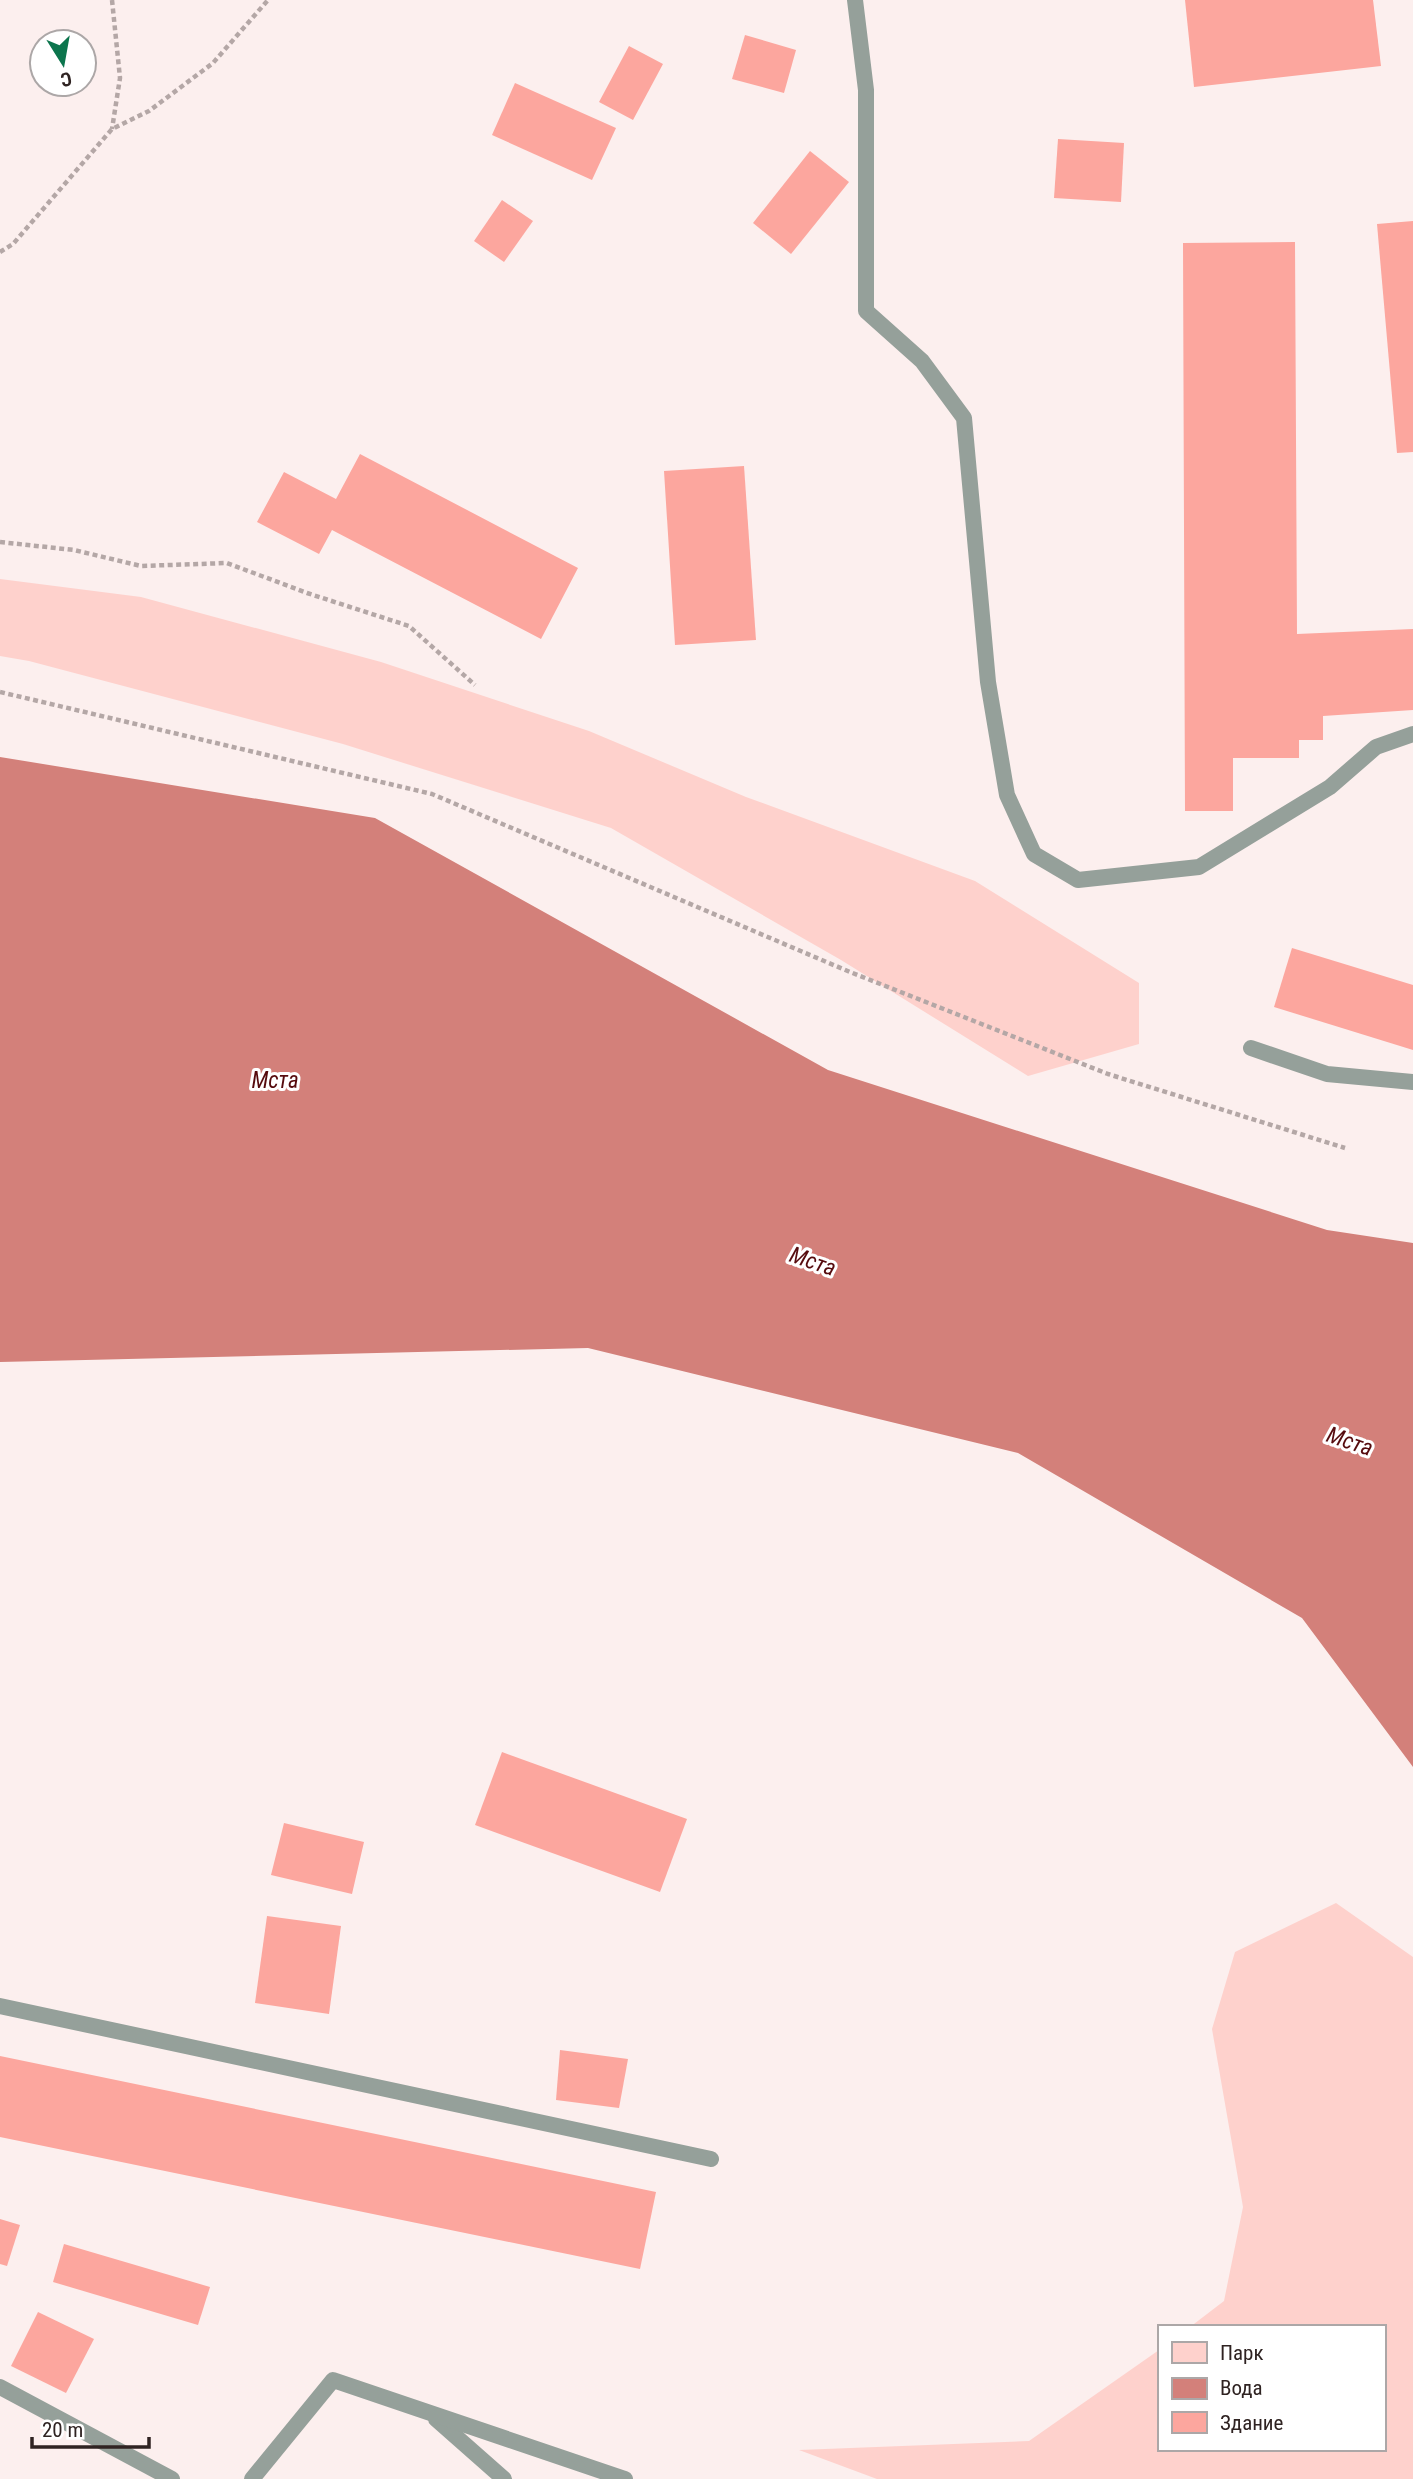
<svg xmlns="http://www.w3.org/2000/svg" width="1413" height="2479" font-family="'Roboto Condensed',sans-serif">
	<rect width="100%" height="100%" fill="#fcefee"/>
	<g fill="#fed1cc">
		<path d="M0,579L141,597L381,662L589,731L746,797L975,881L1139,983V1044L1028,1076L841,960L611,828L343,744L29,661L0,656Z"/>
		<path d="M1336,1903L1413,1957V2479H877L799,2450L1029,2441L1159,2350V2449H1383V2327H1190L1224,2301L1243,2207L1212,2029L1235,1952Z"/>
	</g>
	<path fill="#d3807a" d="M0,757L375,818L828,1070L1327,1230L1413,1243V1767L1302,1618L1018,1453L588,1348L0,1362Z"/>
	<g fill="#fca69e">
		<path d="M1185,0H1373L1381,66L1194,87Z"/>
		<path d="M745,35L796,50L784,93L732,79Z"/>
		<path d="M629,46L663,64L633,120L599,102Z"/>
		<path d="M515,83L616,128L592,180L492,135Z"/>
		<path d="M1058,139L1124,143L1121,202L1054,198Z"/>
		<path d="M810,151L849,182L791,254L753,223Z"/>
		<path d="M502,200L533,221L504,262L474,241Z"/>
		<path d="M1413,221V452L1397,453L1377,224Z"/>
		<path d="M1295,242L1297,634L1413,629V710L1323,716V740H1299V758H1233V811H1185L1183,243Z"/>
		<path d="M360,454L578,568L541,639L332,530L319,554L257,522L284,472L336,499Z"/>
		<path d="M744,466L756,640L675,645L664,471Z"/>
		<path d="M1292,948L1413,985V1050L1274,1007Z"/>
		<path d="M502,1752L687,1819L660,1892L475,1825Z"/>
		<path d="M284,1823L364,1842L352,1894L271,1875Z"/>
		<path d="M267,1916L341,1926L329,2014L255,2003Z"/>
		<path d="M560,2050L628,2059L619,2108L556,2100Z"/>
		<path d="M0,2056L656,2192L640,2269L0,2137Z"/>
		<path d="M0,2219L20,2225L7,2266L0,2264Z"/>
		<path d="M64,2244L210,2287L198,2325L53,2282Z"/>
		<path d="M38,2312L94,2339L66,2393L11,2366Z"/>
	</g>
	<g fill="none" stroke-linecap="round" stroke-linejoin="round">
		<g stroke="#b4a7a6" stroke-width="4.5" stroke-dasharray="5 3.5" stroke-linecap="butt">
			<path d="M112,0L120,78L112,129"/>
			<path d="M0,252L13,244L112,129L149,111L213,63L268,0"/>
			<path d="M0,542L74,550L141,566L227,563L307,593L409,626L475,685"/>
			<path d="M0,692L432,794L850,972L1108,1074L1345,1148"/>
		</g>
		<g stroke="#95a09a" stroke-width="16">
			<path d="M855,0L866,90V311L922,361L964,418L988,682L1007,795L1034,854L1078,880L1199,867L1330,787L1376,747L1413,734"/>
			<path d="M1251,1048L1327,1074L1413,1082"/>
			<path d="M0,2006L711,2159"/>
			<path d="M0,2387L172,2479"/>
			<path d="M436,2419L504,2479"/>
			<path d="M252,2479L333,2380L625,2479"/>
		</g>
	</g>
	<g text-anchor="middle" stroke-width="6" stroke-linejoin="round" paint-order="stroke">
		<g font-size="23" font-style="italic" fill="#560b0e" stroke="#fff">
			<text x="275" y="1088">Мста</text>
			<text transform="translate(813 1261) rotate(19)" y="8">Мста</text>
			<text transform="translate(1350 1441) rotate(19)" y="8">Мста</text>
		</g>
	</g>
	<rect x="1158" y="2325" width="228" height="126" fill="#ffffff" stroke="#aca7a7" stroke-width="2"/>
	<rect x="1172" y="2342" width="35" height="21" fill="#fed1cc" stroke="#aca7a7" stroke-width="2"/>
	<text x="1220" y="2360" font-size="21" fill="#2f2322">Парк</text>
	<rect x="1172" y="2378" width="35" height="21" fill="#d3807a" stroke="#aca7a7" stroke-width="2"/>
	<text x="1220" y="2395" font-size="21" fill="#2f2322">Вода</text>
	<rect x="1172" y="2412" width="35" height="21" fill="#fca69e" stroke="#aca7a7" stroke-width="2"/>
	<text x="1220" y="2430" font-size="21" fill="#2f2322">Здание</text>
	<g transform="translate(63 63) rotate(169)"><circle r="33" fill="#ffffff" stroke="#aca7a7" stroke-width="2"/>
	<path d="M0-5L12 26L0 18L-12 26Z" fill="#0c754d"/>
	<text y="-10" font-size="19" font-weight="bold" text-anchor="middle" fill="#2f2322">С</text>
	</g>
	<path d="M32 2437v10h117v-10" fill="none" stroke="#2f2322" stroke-width="3.5"/>
	<text x="42" y="2437" font-size="21" fill="#2f2322" stroke="#ffffff" stroke-width="5" paint-order="stroke">20 m</text>
</svg>
